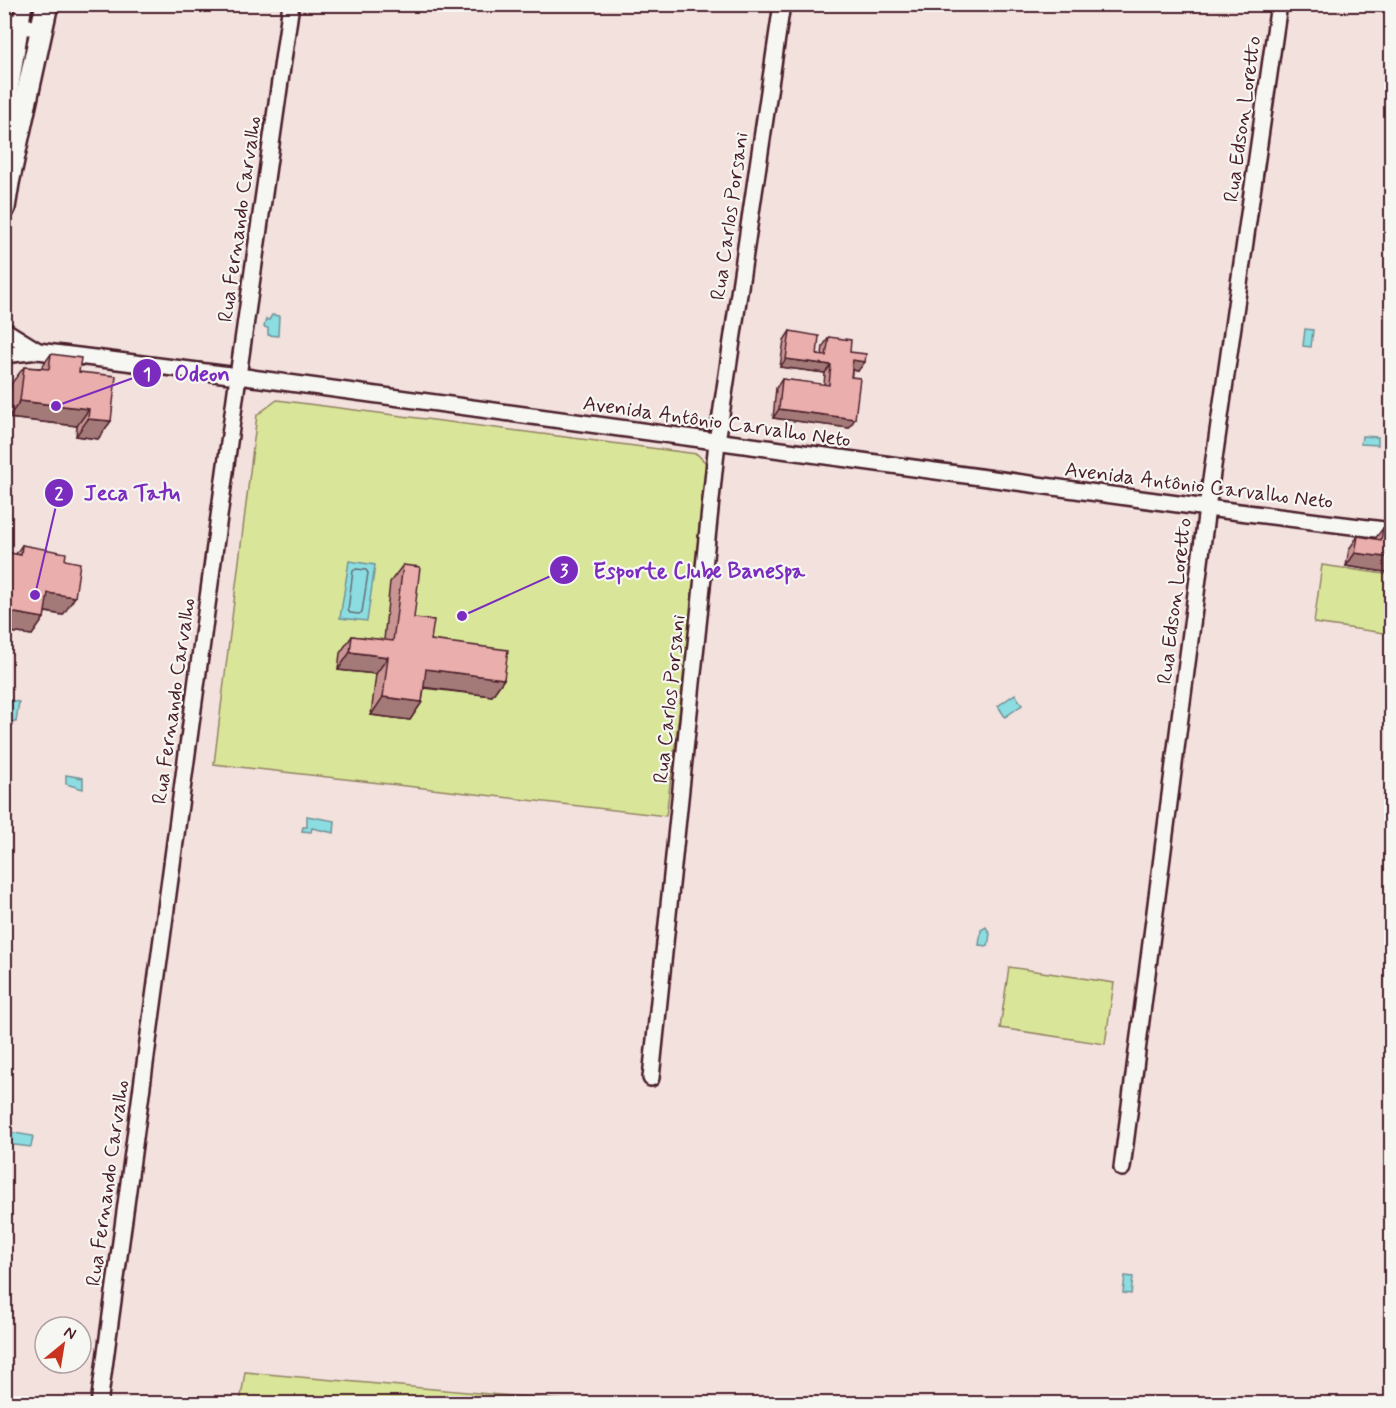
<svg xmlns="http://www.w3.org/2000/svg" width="1396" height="1408" font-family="Mynerve,sans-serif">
	<rect width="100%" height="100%" fill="#f2e1dd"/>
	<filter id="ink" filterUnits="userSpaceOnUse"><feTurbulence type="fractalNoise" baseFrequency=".0167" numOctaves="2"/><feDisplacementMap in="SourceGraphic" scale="12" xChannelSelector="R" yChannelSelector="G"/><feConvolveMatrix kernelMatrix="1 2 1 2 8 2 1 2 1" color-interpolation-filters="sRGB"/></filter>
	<g filter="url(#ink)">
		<g fill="#d9e699" stroke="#928262" stroke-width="1.5">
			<path d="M277,400L697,454L711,468L666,816L214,764L257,415Z"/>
			<path d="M1322,565L1391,575V634L1314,623Z"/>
			<path d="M1009,967L1114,983L1105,1044L1000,1028Z"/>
			<path d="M245,1372L589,1403H240Z"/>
		</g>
		<g fill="#8bdde1" stroke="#719198" stroke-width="1.5">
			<path d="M272,315L279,316L278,336L268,335V328L264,327L266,319L269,320Z"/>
			<path d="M1305,329L1313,330L1311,347L1303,346Z"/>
			<path d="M1362,436L1378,437V445L1361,444Z"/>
			<path d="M349,561L375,565L367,621L340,618Z"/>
			<path d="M1015,694L1022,705L1005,717L998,706Z"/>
			<path d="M10,700L19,702L16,722L7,721Z"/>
			<path d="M66,775L83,778V789L66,784Z"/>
			<path d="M307,816L335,821L334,833L312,828L311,832L302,831L303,827H307Z"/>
			<path d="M986,927L990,934L988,946L979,945L981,930Z"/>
			<path d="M8,1132L33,1136L31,1147L7,1144Z"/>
			<path d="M1125,1276L1133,1277L1131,1294L1123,1293Z"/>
		</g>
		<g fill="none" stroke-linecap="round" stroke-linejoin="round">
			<path stroke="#646b74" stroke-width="1.5" d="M356,569L366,570L368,573L362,612L359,614L350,613L348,610L353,571Z"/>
			<defs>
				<g id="minor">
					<path d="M4,20L29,27"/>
					<path d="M4,129L24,4"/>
					<path d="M4,330L38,351"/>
					<path d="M4,355L38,351L238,376L1207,508L1392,531"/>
					<path d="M651,1078L717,442L782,4"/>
					<path d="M1122,1168L1207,508L1279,4"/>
					<path d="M99,1404L238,376L291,4"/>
				</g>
				<path id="secondary" d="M4,208L8,183L47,4"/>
			</defs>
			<use href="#minor" stroke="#4a1f2b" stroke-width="20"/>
			<use href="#secondary" stroke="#4a1f2b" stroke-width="26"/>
			<use href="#minor" stroke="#f6f6f2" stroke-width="15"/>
			<use href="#secondary" stroke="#f6f6f2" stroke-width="21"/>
		</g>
		<g fill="#c99694" stroke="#4a1f2b" stroke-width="1.5">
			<path d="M790,331L817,355H822L823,346L829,337L850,352L858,371L852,370L849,428L773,418L776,388L782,379L824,385L825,373L780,367L784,340Z"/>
			<path d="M51,354L79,372L111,421L98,439L76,436L77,426L8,418L11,384L24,367L41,368Z"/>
			<path d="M1383,528L1392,573L1346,566L1349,549L1358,536L1375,539Z"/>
			<path d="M22,545L65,560L63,615L45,612L44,618L32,635L4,631V560L10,553L16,554Z"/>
			<path d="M403,565L414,618L431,640L504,679L492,696L424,688L422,702L410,720L371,715L376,674L338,670L340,653L352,636L384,640L390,582Z"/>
		</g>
		<g fill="#a47a78" stroke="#4a1f2b" stroke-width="1.5">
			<path d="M786,359L831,365L825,373L780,367Z"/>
			<path d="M853,360L865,362L858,371L847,369Z"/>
			<path d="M20,401L89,409L77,426L8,418Z"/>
			<path d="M779,409L855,419L849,428L773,418Z"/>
			<path d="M88,419L111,421L98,439L76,436Z"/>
			<path d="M1355,553L1392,558V573L1346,566Z"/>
			<path d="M48,593L75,597L63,615L36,610Z"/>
			<path d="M4,611L44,618L32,635L4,631Z"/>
			<path d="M350,652L388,657L376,674L338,670Z"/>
			<path d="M426,669L504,679L492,696L414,686Z"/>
			<path d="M383,697L422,702L410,720L371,715Z"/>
		</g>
		<g fill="#eaafac" stroke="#4a1f2b" stroke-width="1.5">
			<path d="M790,331L819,336L817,355L826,356L829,337L851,340L850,352L866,354L865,362L853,360L851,377L860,378L855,419L779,409L782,379L829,385L831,365L786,359Z"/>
			<path d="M51,354L81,358L79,372L116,376L111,421L88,419L89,409L20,401L24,367L49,369Z"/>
			<path d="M1383,528L1392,530V558L1355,553L1358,536L1381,540Z"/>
			<path d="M22,545L66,553L65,560L80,563L75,597L48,593L44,618L4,611V583L10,553L21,555Z"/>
			<path d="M403,565L420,567L414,618L434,620L431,640L508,650L504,679L426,669L422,702L383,697L388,657L350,652L352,636L393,641Z"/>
		</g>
	</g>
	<g text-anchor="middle" stroke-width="4.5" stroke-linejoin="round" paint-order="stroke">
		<g font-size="21" fill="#4a1f2b" stroke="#f6f6f2">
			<text transform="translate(1242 119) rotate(-82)" y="7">Rua Edson Loretto</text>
			<text transform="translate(729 216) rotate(-82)" y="7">Rua Carlos Porsani</text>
			<text transform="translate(239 219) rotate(-82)" y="7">Rua Fernando Carvalho</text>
			<text transform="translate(717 421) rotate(8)" y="7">Avenida Antônio Carvalho Neto</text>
			<text transform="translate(1199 485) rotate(7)" y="7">Avenida Antônio Carvalho Neto</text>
			<text transform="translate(1174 601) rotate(-83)" y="7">Rua Edson Loretto</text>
			<text transform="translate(669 699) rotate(-84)" y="7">Rua Carlos Porsani</text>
			<text transform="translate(173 701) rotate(-82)" y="7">Rua Fernando Carvalho</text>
			<text transform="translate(107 1183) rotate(-82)" y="7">Rua Fernando Carvalho</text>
		</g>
	</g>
	<path fill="none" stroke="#7b2cbf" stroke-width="2" d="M56 406L147 373M35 595L59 493M462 616L564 570"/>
	<g fill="#7b2cbf" stroke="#f6f6f2" stroke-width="2">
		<circle cx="56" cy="406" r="6"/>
		<circle cx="35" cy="595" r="6"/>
		<circle cx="462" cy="616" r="6"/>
		<circle cx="147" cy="373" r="15"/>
		<circle cx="59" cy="493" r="15"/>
		<circle cx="564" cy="570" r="15"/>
	</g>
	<g font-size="18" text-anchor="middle" font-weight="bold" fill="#fff">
		<text x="147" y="380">1</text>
		<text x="59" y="499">2</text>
		<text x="564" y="576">3</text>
	</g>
	<g font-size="22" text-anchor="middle" font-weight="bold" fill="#7b2cbf" stroke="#f6f6f2" stroke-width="4.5" stroke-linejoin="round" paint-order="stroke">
		<text x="202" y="381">Odeon</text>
		<text x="132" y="500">Jeca Tatu</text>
		<text x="699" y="578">Esporte Clube Banespa</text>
	</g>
	<rect width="1396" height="1408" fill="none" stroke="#f6f6f2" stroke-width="24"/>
	<rect x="12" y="12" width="1372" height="1384" fill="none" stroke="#4a1f2b" stroke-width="2" filter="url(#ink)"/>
	<g transform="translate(63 1345) rotate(30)"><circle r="28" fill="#f6f6f2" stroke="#b1a0a2" stroke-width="1.5"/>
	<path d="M0-4.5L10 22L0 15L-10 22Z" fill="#c8321e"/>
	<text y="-9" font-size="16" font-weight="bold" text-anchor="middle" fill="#4a1f2b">N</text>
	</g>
</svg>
